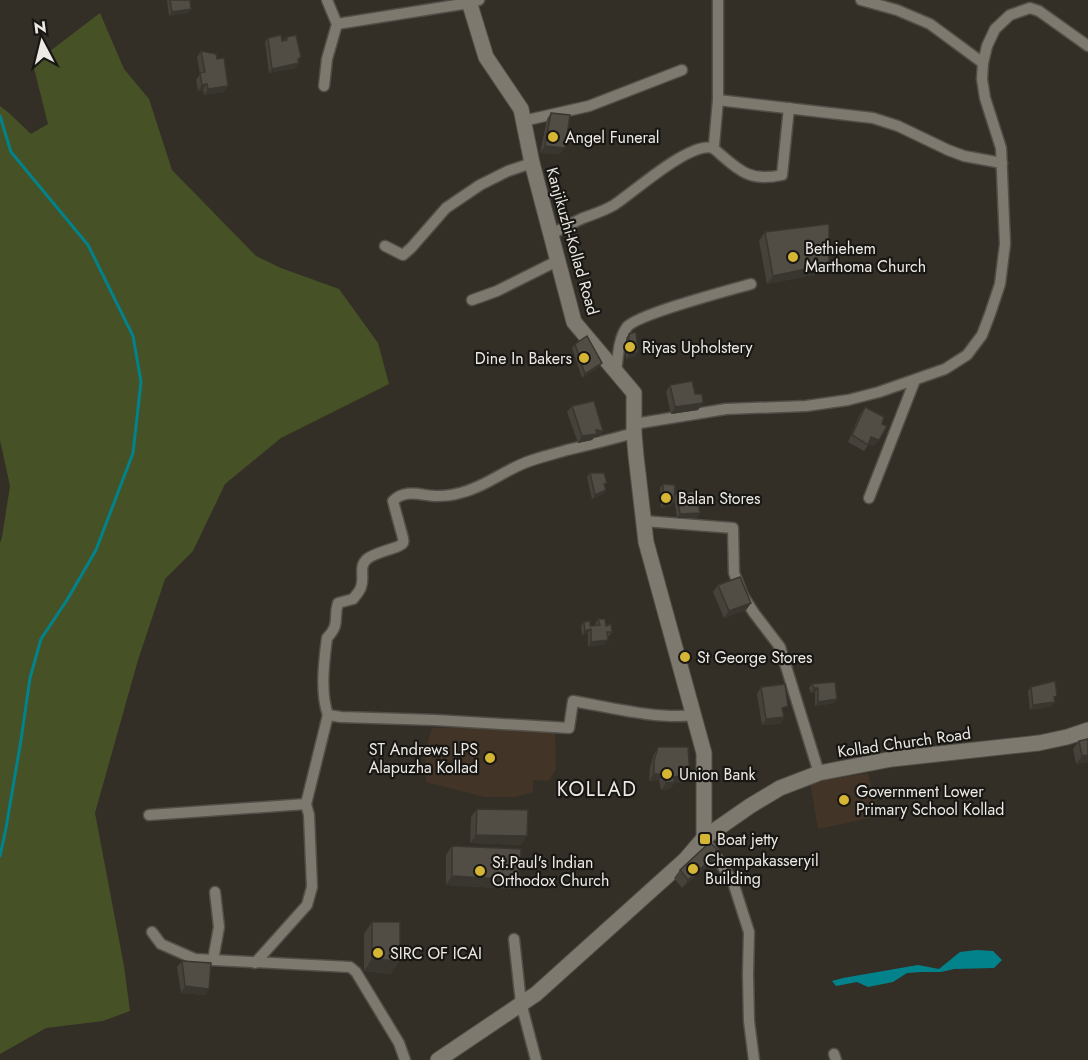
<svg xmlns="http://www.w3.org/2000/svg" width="1088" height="1060" font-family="Jost,sans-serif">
	<rect width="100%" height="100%" fill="#332f27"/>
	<g fill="#423426">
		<path d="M432,728H488L555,731L556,769L549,781L533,780V792L515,797H484L426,782L425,751Z"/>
		<path d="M868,773L880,816L818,829L810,783Z"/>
	</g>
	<path fill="#475126" d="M100,13L124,69L149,99L172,170L256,256L281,268L339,289L378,343L389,384L281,438L225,484L193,551L165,579L138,660L95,813L124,966L130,1011L103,1021L46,1028L0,1054V543L2,537L10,486L0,440V106L9,113L31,134L48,124L33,64Z"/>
	<path fill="#02828b" d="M977,950L993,951L1002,960L994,968L954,969L941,972H921L907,973L893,982L868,987L857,982L836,986L832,981L843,978L918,965L939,969L960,952Z"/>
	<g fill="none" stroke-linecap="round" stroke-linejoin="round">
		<path stroke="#02828b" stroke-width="3" d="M0,116L11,152L88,245L133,336L141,382L133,453L96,550L67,600L41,639L30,678L21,740L6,828L0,856"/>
		<defs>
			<g id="minor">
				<path d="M861,0L897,10L930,24L983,63"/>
				<path d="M337,24L469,3L479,0"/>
				<path d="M324,86L327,59L337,24L327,0"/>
				<path d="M718,100L873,118L898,126L948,150L964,156L1002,163"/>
				<path d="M523,121L589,106L682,70"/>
				<path d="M713,148L714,145L718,100V0"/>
				<path d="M550,235C561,229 572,223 583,218C594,214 604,211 614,205C634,192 690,141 713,148C737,168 747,183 782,175L789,108"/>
				<path d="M385,246L403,255L411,248L446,208L480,185L508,171L532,163"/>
				<path d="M472,300L497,291L557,261"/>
				<path d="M616,372C618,358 618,339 627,327C638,314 730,290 751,284"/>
				<path d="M634,424L726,409L806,406L848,400L879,392L945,369L967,355L982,335L990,314L1000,284L1005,244L1001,148L985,98L982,79L983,63L987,46L995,29L1010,15L1030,8L1039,11L1088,46"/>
				<path d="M634,433C612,439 589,445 567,450C554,454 540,457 527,462C503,471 485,487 460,493C453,495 445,496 437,496C423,496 405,488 393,501L394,505L403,538C403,540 404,542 403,543C400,548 375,552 367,559C358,567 365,577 361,587C360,591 356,595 353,599L338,603C333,619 341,623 327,638C324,661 320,693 328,715L341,717L435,720L569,728L573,701C608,707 659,720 693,715"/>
				<path d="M869,498L915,380"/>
				<path d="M644,521L733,528L734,573L743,596L754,613L780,647L819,773"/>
				<path d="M149,815L306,804"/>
				<path d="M709,846L733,882L749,932L748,974L749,1021L754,1060"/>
				<path d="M152,932L161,944L195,959L350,967L356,972L399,1043L405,1060"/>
				<path d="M514,939L521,1003L536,1060"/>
				<path d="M213,960L219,927L215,892"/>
				<path d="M255,963L307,905L312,887L309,815L306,804L328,715"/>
				<path d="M834,1054L836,1060"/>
			</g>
			<g id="secondary">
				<path d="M467,0L471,8L486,57L521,109L532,163L574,322L634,393V433L636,456L646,542L704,753V838"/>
				<path d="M438,1060L536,994L686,859L704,838L750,806L780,788L819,773L892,759L1039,743L1067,737L1088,730"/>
			</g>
		</defs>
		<use href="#minor" stroke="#514e47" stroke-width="13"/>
		<use href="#secondary" stroke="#514e47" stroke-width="17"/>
		<use href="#minor" stroke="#7d796f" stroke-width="10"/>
		<use href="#secondary" stroke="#7d796f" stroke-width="15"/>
	</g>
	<g fill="#46423b">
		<path d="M167,0H190L191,9L188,13L169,16Z"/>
		<path d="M287,37L301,57L298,61L299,63L296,68L269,73L265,42L268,38L282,41L284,40Z"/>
		<path d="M201,51L217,59L228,86L224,92L204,95L203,90L198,91L196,80L200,74L197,57Z"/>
		<path d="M551,113L560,154L540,153L547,119Z"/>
		<path d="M765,232L823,273L767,284L759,241Z"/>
		<path d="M629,334L638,352L635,356L626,359V338Z"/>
		<path d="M575,344L602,363L599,367L582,378L572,348Z"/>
		<path d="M670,385L698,410L671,414L666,392Z"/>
		<path d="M572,406L603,431L598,437H594L592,440L578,443L567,412Z"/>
		<path d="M865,407L879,440L874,446L869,444L864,451L848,442L860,414Z"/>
		<path d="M590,473L605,486L606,490L603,494L592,499L587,477Z"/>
		<path d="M663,484L674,497L677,493L700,513L697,518H677L674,497L671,506L661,508L660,488Z"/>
		<path d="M718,585L751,603L746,610L724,618L713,592Z"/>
		<path d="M598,619L612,632L609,636L607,637L605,644L588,647V633L582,635L581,626L584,622L590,626H595V624Z"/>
		<path d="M812,684L834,703L815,706V692L811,693L809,688Z"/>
		<path d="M761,687L783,713L784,717L780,724L762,725L757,694Z"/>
		<path d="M1031,687L1052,706L1030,710L1028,691Z"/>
		<path d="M1079,741L1088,762L1076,764L1073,749Z"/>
		<path d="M658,747L690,775L686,782L674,783L670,789L661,790L659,780L649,781L650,767L654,754Z"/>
		<path d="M477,809L521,845L470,843L471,817Z"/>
		<path d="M452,846L519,880L513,889L446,885V855Z"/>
		<path d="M719,852L713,861L682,888L674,878L680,870Z"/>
		<path d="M372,922L391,974L364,971V934Z"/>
		<path d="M182,961L205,995L181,993L177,967Z"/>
	</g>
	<g fill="#393630">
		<path d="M191,9L188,13L169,16L172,12Z"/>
		<path d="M299,63L296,68L269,73L272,69Z"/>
		<path d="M207,84L203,90L198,91L202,85Z"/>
		<path d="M228,86L224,92L204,95L208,89Z"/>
		<path d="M545,146L565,148L560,154L540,153Z"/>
		<path d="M829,264L823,273L767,284L773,276Z"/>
		<path d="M638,352L635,356L626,359L629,355Z"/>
		<path d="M602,363L599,367L582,378L585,374Z"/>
		<path d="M703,403L698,410L671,414L675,407Z"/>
		<path d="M596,430L603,431L598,437H594L592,440L578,443L582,436Z"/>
		<path d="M871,437L879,440L874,446L867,444Z"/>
		<path d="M606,490L603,494L592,499L595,495Z"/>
		<path d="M674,502L671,506L661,508L664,504Z"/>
		<path d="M700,513L697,518H677L680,514Z"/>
		<path d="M751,603L746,610L724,618L729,611Z"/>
		<path d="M591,629L588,633L582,635L585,631Z"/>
		<path d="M608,640L605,644L588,647L591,642Z"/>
		<path d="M814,688H818L815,692L811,693Z"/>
		<path d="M837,699L834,703L815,706L818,702Z"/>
		<path d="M1055,702L1052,706L1030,710L1033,705Z"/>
		<path d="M784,717L780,724L762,725L766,719Z"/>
		<path d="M1088,755V762L1076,764L1082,756Z"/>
		<path d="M654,774H664L659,780L649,781Z"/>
		<path d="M690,775L686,782L674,783L670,789L661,790L666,783L674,777Z"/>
		<path d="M476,835L527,836L521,845L470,843Z"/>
		<path d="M719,852L713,861L682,888L688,880Z"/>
		<path d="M452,876L519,880L513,889L446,885Z"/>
		<path d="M372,959L400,961L391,974L364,971Z"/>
		<path d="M185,986L209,989L205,995L181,993Z"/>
	</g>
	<g fill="#514d45" stroke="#393630" stroke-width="1.5">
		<path d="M170,0H190L191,9L172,12Z"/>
		<path d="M281,35L282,41L287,40V37L296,35L301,57L298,59L299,63L272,69L268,38Z"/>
		<path d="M201,51L216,54L217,59L224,58L228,86L208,89L207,84L202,85L200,73L205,72Z"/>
		<path d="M551,113L570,115L565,148L545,146Z"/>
		<path d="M829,224V264L773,276L765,232Z"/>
		<path d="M636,332L638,352L629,355V334Z"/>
		<path d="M587,336L602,363L585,374L575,344Z"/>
		<path d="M692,381L695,394H702L703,403L675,407L670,385Z"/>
		<path d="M594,401L603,431L596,430L597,434L582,436L572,406Z"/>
		<path d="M865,407L884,417L882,424L887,426L879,440L871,437L868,445L852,435Z"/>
		<path d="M590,473H604L607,483L604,484L606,490L595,495Z"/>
		<path d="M663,484L675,485L674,502L664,504Z"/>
		<path d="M696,492L700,513L680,514L677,493Z"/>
		<path d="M740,577L751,603L729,611L718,585Z"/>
		<path d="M598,619H605L606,626L611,624L612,632H607L608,640L591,642V629L585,631L584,622L590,621V626L600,625Z"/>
		<path d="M1055,681L1057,696L1054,697L1055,702L1033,705L1031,687Z"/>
		<path d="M835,682L837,699L818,702V688H814L812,684Z"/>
		<path d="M785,684L788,706L782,708L784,717L766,719L761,687Z"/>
		<path d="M1088,739V755L1082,756L1079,741Z"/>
		<path d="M658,747H688L690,775L674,777V782L666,783L664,774H654V761Z"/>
		<path d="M477,809L528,810L527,836L476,835Z"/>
		<path d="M710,842L719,852L688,880L680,870Z"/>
		<path d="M452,846L521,849L519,880L452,876Z"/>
		<path d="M372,922H400V961L372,959Z"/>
		<path d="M182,961L211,963L209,989L185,986Z"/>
	</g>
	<g fill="#d5b534" stroke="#191714" stroke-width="2">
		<circle cx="553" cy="137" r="6"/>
		<circle cx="793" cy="257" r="6"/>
		<circle cx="630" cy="347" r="6"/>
		<circle cx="584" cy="358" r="6"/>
		<circle cx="666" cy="498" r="6"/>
		<circle cx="685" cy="657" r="6"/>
		<circle cx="490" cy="758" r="6"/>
		<circle cx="667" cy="774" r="6"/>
		<circle cx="844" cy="800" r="6"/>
		<rect x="699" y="833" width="12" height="12" rx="3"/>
		<circle cx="693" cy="869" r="6"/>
		<circle cx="480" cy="871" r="6"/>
		<circle cx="378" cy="953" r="6"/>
	</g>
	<g text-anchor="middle" stroke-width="4.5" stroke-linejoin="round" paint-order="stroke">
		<g font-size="16" fill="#edeae5" stroke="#191714" text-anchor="start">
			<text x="565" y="143">Angel Funeral</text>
			<text x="805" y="254">Bethiehem<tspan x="805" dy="18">Marthoma Church</tspan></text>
			<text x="642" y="353">Riyas Upholstery</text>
			<text x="572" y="364" text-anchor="end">Dine In Bakers</text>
			<text x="678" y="504">Balan Stores</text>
			<text x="697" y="663">St George Stores</text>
			<text x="478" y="755" text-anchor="end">ST Andrews LPS<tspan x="478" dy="18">Alapuzha Kollad</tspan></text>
			<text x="679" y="780">Union Bank</text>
			<text x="856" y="797">Government Lower<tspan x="856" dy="18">Primary School Kollad</tspan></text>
			<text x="717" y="845">Boat jetty</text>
			<text x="705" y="866">Chempakasseryil<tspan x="705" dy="18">Building</tspan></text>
			<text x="492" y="868">St.Paul's Indian<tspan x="492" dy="18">Orthodox Church</tspan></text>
			<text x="390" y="959">SIRC OF ICAI</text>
		</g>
		<g font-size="16" fill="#edeae5" stroke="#191714">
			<text transform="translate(573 241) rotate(74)" y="6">Kanjikuzhi-Kollad Road</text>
			<text transform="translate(904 742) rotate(-8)" y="6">Kollad Church Road</text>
		</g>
		<g font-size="20" letter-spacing="1.5" fill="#edeae5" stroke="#191714">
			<text x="597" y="796">KOLLAD</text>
		</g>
	</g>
	<g transform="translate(42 42) rotate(353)" stroke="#191714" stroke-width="4.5" paint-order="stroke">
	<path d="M0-4.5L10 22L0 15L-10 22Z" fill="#edeae5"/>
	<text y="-9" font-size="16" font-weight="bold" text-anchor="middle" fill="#edeae5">N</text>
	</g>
</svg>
